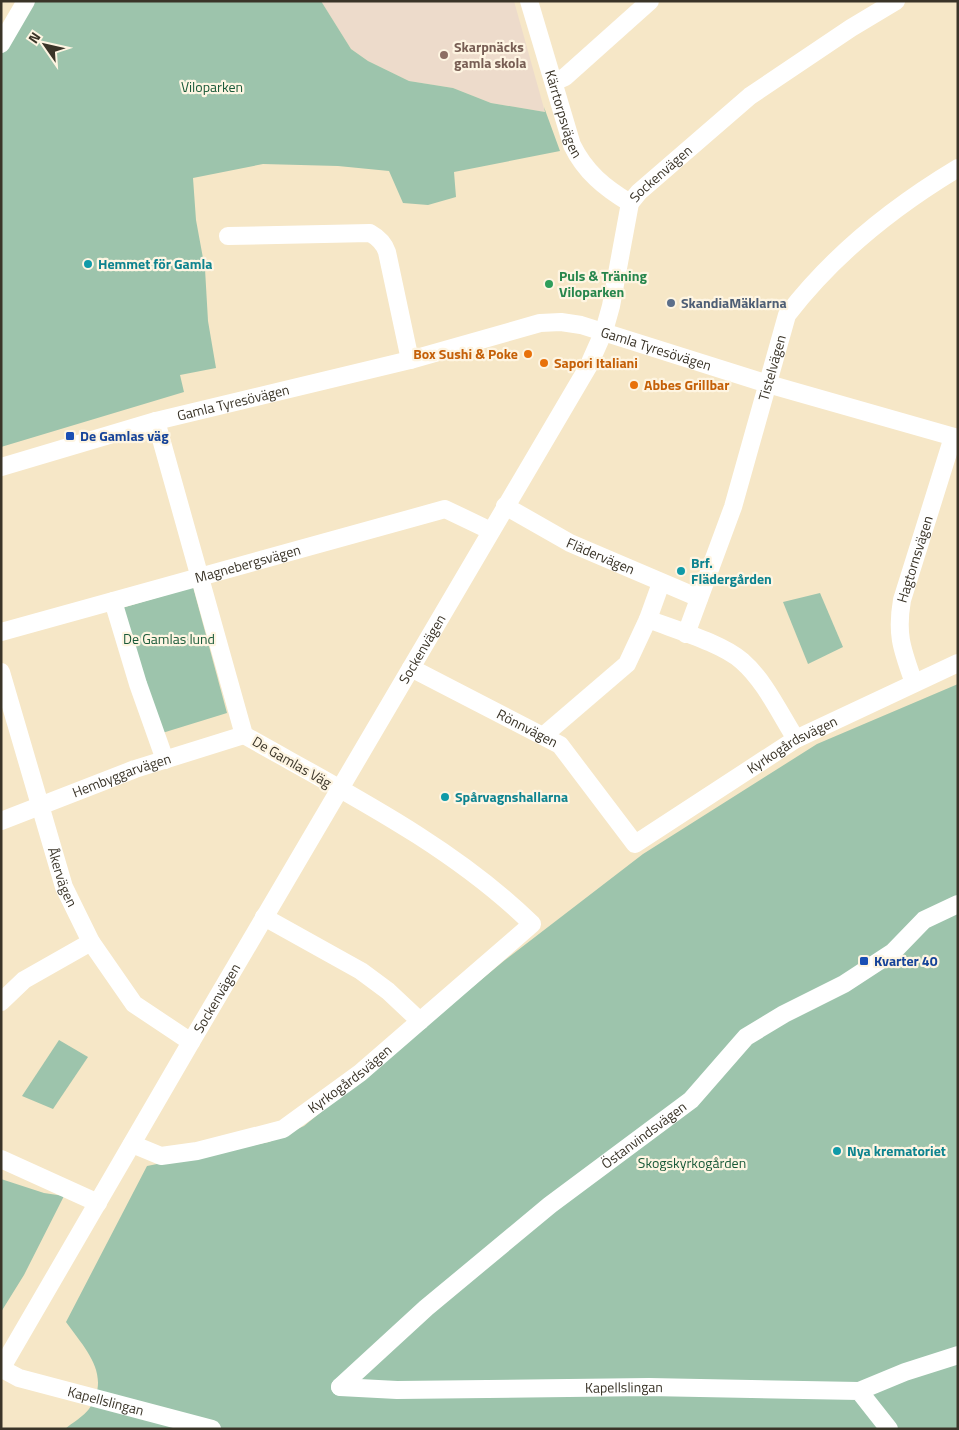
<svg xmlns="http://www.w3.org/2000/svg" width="959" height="1430" font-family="'Titillium Web',sans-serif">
	<rect width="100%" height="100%" fill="#f6e7c7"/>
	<path fill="#eddbcb" d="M321,1H514L545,112L491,103L453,88L409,81L368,61L351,49Z"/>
	<g fill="#9dc4ac">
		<path d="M31,1H321L351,49L368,61L409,81L453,88L491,103L545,112L544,107L560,151L454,172L456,197L428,205L403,203L389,171L338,166L263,164L193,178L196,220L205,269L208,321L216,368L180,375L184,392L1,447V55Z"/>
		<path d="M193,587L227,713L159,734L122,608Z"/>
		<path d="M820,593L843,647L808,664L783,602Z"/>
		<path d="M958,684V1429H65C72,1423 84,1416 89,1409C112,1375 86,1350 66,1322L147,1166L269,1142L304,1126L505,960L643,854L817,744Z"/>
		<path d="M59,1040L88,1057L53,1109L22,1096Z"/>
		<path d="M1,1179L44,1193L64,1196L24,1275L1,1312Z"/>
	</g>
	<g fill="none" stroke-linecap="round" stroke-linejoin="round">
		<g stroke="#fff" stroke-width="18">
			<path id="s1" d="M529,1L572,145C585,172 605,188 630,203"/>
			<path d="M1,44L26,1"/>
			<path d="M554,82L565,77L650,1"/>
			<path d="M228,236L370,233C379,238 384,243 387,252L410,360"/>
			<path id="s2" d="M1,467L156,421L410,360L540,323L561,322L581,325L768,384L958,438"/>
			<path id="s3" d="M505,506L570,543L699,598"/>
			<path d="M113,601L138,684L165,760"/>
			<path d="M648,619C673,629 722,643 742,661C765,681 780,714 796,739"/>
			<path id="s4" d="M1,632L445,509L491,531"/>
			<path id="s5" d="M686,634L733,507L787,315C833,255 893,207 958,168"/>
			<path id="s6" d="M411,668L560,745L635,844L796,739L958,663"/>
			<path id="s7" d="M1,672L64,887L91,942L134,1004L191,1042"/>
			<path id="s8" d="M914,683C902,649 896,635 902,600L953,437"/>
			<path d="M543,736L627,664L648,619L661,583"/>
			<path id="s9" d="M1,821L135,769L244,735"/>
			<path d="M264,917L361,971L388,991L420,1021"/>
			<path d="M1,1002L24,980L91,942"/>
			<path id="s10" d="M132,1144L161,1156L197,1151L283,1129L360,1073L532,924C452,845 341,790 244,735L156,421"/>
			<path d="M1,1159L98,1203"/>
			<path id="s11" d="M1,1369L191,1042L588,367L604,331L611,306L630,203L639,192L750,96L851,28L896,1"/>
			<path id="s12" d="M2,1369L19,1378L212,1429"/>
			<path id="s13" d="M340,1387L426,1308L550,1205L691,1100L746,1037L784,1014L844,984L893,952L924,920L958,904"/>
			<path id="s14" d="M340,1387L397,1390L649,1387L859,1391L889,1429"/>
			<path d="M859,1391L905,1372L958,1355"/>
		</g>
	</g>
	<circle fill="#8d6e63" stroke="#fef5e2" stroke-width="2" cx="444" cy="55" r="5"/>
	<g fill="#0f9aa8" stroke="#fef5e2" stroke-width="2">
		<circle cx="88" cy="264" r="5"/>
		<circle cx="681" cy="571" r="5"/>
		<circle cx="445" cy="797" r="5"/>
		<circle cx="837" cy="1151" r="5"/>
	</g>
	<circle fill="#2e9e5b" stroke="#fef5e2" stroke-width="2" cx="549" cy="284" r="5"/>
	<circle fill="#5c6f8a" stroke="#fef5e2" stroke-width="2" cx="671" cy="303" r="5"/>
	<g fill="#e8710a" stroke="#fef5e2" stroke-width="2">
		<circle cx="528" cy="354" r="5"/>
		<circle cx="544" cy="363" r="5"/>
		<circle cx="634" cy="385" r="5"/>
	</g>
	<g fill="#1a4fb4" stroke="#fef5e2" stroke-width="2">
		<rect x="65" y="431" width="10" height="10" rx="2.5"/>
		<rect x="859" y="956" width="10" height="10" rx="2.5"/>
	</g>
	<g text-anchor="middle" stroke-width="4.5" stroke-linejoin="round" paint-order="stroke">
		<g font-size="14" font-weight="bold" fill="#785e54" stroke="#fef5e2" text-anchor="start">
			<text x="454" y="52">Skarpnäcks<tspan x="454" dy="16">gamla skola</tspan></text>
		</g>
		<g font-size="14" fill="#1a5a39" stroke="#fef5e2">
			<text x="212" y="92">Viloparken</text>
			<text x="169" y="644">De Gamlas lund</text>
			<text x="692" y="1168">Skogskyrkogården</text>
		</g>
		<g font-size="14" fill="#3a3428" stroke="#fef5e2">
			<text dy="5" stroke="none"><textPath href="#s1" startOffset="118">Kärrtorpsvägen</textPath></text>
			<text dy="5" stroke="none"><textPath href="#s11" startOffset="1374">Sockenvägen</textPath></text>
			<text dy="5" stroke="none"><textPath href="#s2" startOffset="678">Gamla Tyresövägen</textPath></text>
			<text dy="5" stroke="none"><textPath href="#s5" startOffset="280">Tistelvägen</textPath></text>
			<text dy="5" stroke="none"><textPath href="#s2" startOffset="241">Gamla Tyresövägen</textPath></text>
			<text dy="5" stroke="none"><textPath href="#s3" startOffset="108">Flädervägen</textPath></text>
			<text dy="5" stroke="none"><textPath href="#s8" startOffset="128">Hagtornsvägen</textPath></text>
			<text dy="5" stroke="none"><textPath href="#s4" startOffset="256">Magnebergsvägen</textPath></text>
			<text dy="5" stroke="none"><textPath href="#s11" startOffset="834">Sockenvägen</textPath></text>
			<text dy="5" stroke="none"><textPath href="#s6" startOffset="131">Rönnvägen</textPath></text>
			<text dy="5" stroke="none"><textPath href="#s6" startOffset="478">Kyrkogårdsvägen</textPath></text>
			<text transform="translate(292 762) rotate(30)" y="5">De Gamlas Väg</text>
			<text dy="5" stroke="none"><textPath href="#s9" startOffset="129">Hembyggarvägen</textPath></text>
			<text dy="5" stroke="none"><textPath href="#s7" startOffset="214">Åkervägen</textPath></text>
			<text dy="5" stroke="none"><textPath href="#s11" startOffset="429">Sockenvägen</textPath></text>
			<text dy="5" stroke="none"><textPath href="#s10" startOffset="240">Kyrkogårdsvägen</textPath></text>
			<text dy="5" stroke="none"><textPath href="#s13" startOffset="395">Östanvindsvägen</textPath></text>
			<text dy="5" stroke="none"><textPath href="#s14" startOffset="284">Kapellslingan</textPath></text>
			<text dy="5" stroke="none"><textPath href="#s12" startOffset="109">Kapellslingan</textPath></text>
		</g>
		<g font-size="14" font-weight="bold" fill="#0d838f" stroke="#fef5e2" text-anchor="start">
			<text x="98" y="269">Hemmet för Gamla</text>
			<text x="691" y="568">Brf.<tspan x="691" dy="16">Flädergården</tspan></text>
			<text x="455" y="802">Spårvagnshallarna</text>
			<text x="847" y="1156">Nya krematoriet</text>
		</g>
		<g font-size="14" font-weight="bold" fill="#27864d" stroke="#fef5e2" text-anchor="start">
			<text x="559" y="281">Puls &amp; Träning<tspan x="559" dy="16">Viloparken</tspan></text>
		</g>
		<g font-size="14" font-weight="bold" fill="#4e5e75" stroke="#fef5e2" text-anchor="start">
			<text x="681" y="308">SkandiaMäklarna</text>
		</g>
		<g font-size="14" font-weight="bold" fill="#c56008" stroke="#fef5e2" text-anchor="start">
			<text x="518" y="359" text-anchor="end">Box Sushi &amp; Poke</text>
			<text x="554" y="368">Sapori Italiani</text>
			<text x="644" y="390">Abbes Grillbar</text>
		</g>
		<g font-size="14" font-weight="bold" fill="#164399" stroke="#fef5e2" text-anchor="start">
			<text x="80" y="441">De Gamlas väg</text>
			<text x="874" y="966">Kvarter 40</text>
		</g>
	</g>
	<rect width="959" height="1430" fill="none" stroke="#3a3428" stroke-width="5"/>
	<g transform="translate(45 45) rotate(304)" stroke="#fef5e2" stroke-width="4" paint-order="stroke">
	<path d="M0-4L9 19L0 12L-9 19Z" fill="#3a3428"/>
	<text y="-8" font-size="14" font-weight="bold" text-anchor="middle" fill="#3a3428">N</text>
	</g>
</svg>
